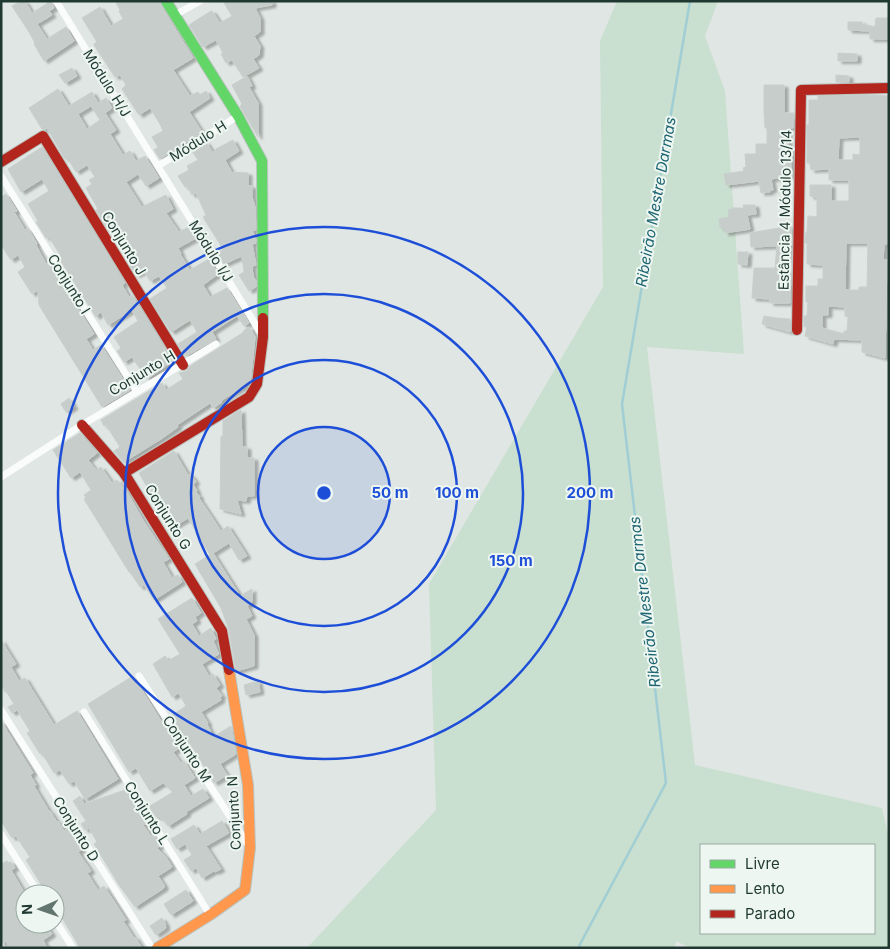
<svg xmlns="http://www.w3.org/2000/svg" width="890" height="949" font-family="Inter,sans-serif">
	<defs>
		<filter id="shadow"><feDropShadow dx="4" dy="2.5" stdDeviation="1" flood-color="#0004"/></filter>
	</defs>
	<rect width="100%" height="100%" fill="#e0e6e3"/>
	<path fill="#c9dfcf" fill-rule="evenodd" d="M617,1H718L705,36L725,91L744,354L647,347L695,765L882,808L889,839V948H690L676,941L675,948H307L436,810L429,584L603,287L600,41ZM701,845H874V933H701Z"/>
	<g fill="none" stroke-linecap="round" stroke-linejoin="round">
		<path stroke="#a0ced4" stroke-width="2.5" d="M578,948L666,783L622,404L690,1"/>
	</g>
	<g fill="#c7cdca" stroke="#c9cfcc" fill-rule="evenodd" filter="url(#shadow)">
		<path d="M21,1H24L26,3L32,13L51,1L54,8L49,11L52,15L37,24L47,39L66,27L74,41L44,61L34,44L35,43L29,32L12,6Z"/>
		<path d="M115,1H158L193,58L173,70L190,96L198,92L200,95L206,91L210,98L189,112L202,132L160,159L154,150L158,147L152,137L163,131L160,124L150,108L139,115L122,89L126,85L120,75L115,77L94,45V44L97,42L82,18L100,7L111,26L123,19L119,11L120,10Z"/>
		<path d="M223,1H272V5L255,8L260,18V32L254,36L260,46L259,55L253,59L259,68L243,77L232,60L226,63L221,54L223,53L216,40L203,47L189,25L211,11H212L220,23L232,16Z"/>
		<path d="M876,18H889V39H870V31L848,30V22H862V24L875,27Z"/>
		<path d="M838,53L857,54V61H838Z"/>
		<path d="M72,68L77,76L65,83L59,75Z"/>
		<path d="M836,75L849,76V82H836Z"/>
		<path d="M247,76L252,86L249,87L258,103V137L240,106L242,104L232,85Z"/>
		<path d="M764,85H784V113H794L793,128H788V146H791V158H790L792,176L771,179L773,190H769L770,192L761,193L759,181L726,185L724,174L744,171L743,168L746,167L745,154H756V144H767V128H765L764,112Z"/>
		<path d="M58,89L69,106L92,92L98,103L106,98L112,108L105,113L116,130L110,134L123,155L130,151L136,161L145,156L159,178L146,186L138,174L126,182L142,207L166,195L173,209L166,213L179,232L189,227L196,238L178,248L181,254H180L190,270L209,259L218,274L203,285L210,297L227,288L249,323L244,326L237,316L212,332L216,339L186,356L178,344L197,332L190,320L171,332L150,299L167,288L159,276L150,281L144,271L136,275L130,265L133,262L124,248L121,250L96,210L98,209L86,188L92,184L89,180L95,177L87,165L76,172L67,157L65,159L47,128L45,130L42,129L29,108ZM91,106L100,120L87,129L78,114Z"/>
		<path d="M867,95L889,96L888,223L887,244H884L883,260H887L885,358L862,352V340L834,339L833,344L805,336L807,326L804,327V316H807L808,302H806V286H818V279H823V265L807,264V243H805L806,232H807L808,216L817,217V197L810,196V185H831V201H849V180H829V169L811,170L810,163H807V125H809V100H818V96ZM860,137V155L853,154V160H838L839,138ZM846,243H868L867,287H859V290H845ZM828,306L845,307V316L848,317L847,331H844V334L822,328V315H828Z"/>
		<path d="M233,140L239,151L225,160L232,173L233,172L248,173V186H252V197L255,207L256,230H252L256,239V243L252,244L256,265L252,266V267L253,276L256,281V287L249,291L239,275L244,272L242,256L224,264L218,253L223,249L203,217L206,215L196,193L192,195L187,186L185,187L178,176L189,170L187,166L198,160L192,151L206,142L213,153L216,149Z"/>
		<path d="M42,147L125,283L122,285L129,297L132,295L174,363L173,362L170,363L147,379L132,357L124,362L117,351L121,348L114,337L138,321L132,310L108,325L101,312L96,317L58,257L61,256L56,248L49,237L46,238L36,222L38,221L28,204L49,191L42,179L21,192L8,169Z"/>
		<path d="M6,194L17,211L14,212L25,230L28,228L37,244L36,245L38,249L46,264L49,262L94,334L86,339L93,350L101,345L130,390L102,407L39,305L38,290L32,294L18,272L25,267L18,255L11,260L1,245V197Z"/>
		<path d="M743,205H755L756,214L747,215L750,229L725,233L724,227L720,228L719,219L729,217L728,210L732,209V208H744Z"/>
		<path d="M791,226L792,245L788,246L786,269L791,270L790,303H770V299L752,298L754,268H775L777,246L751,247L750,233Z"/>
		<path d="M738,252H748L747,265L738,264Z"/>
		<path d="M764,316L776,318L790,319V332L762,324Z"/>
		<path d="M249,327L255,337L250,383L225,398L221,401L222,402L213,408L210,403L177,425L178,427L161,439L124,462L114,451L120,447L106,425L104,426L101,420L162,383L166,390L183,379L179,373L187,371L190,366L244,332L243,331Z"/>
		<path d="M69,398L74,407L66,412L61,404Z"/>
		<path d="M241,410L242,447H247V458H254V496H247L246,501L237,500L241,514L220,509L221,436H223V421Z"/>
		<path d="M80,433L97,453L88,460L96,470L101,467L112,483L117,480L127,492L144,522L169,559L163,562L172,578L178,575L182,582L154,600L144,585L140,587L130,572H129L84,499L86,498L84,495L91,490L80,472L71,478L53,450Z"/>
		<path d="M174,451L188,475H191L196,482L193,484L197,491L196,492L200,497L199,498L221,531L228,526L247,556L239,560L229,543L210,555L188,518L175,526L165,509L162,511L150,491L152,490L146,485L139,473Z"/>
		<path d="M213,553L240,596L252,589V602L247,606L252,616L246,619L254,635V666L236,671L229,630L221,608L195,564Z"/>
		<path d="M192,598L201,613L195,617L197,621L192,624L199,636L211,628L216,639L213,641L219,654L202,664L209,676L213,674L220,685L216,688L222,696L220,698L221,700L201,712L208,723L207,724L213,737L231,726L236,754L220,764L227,775L214,783L189,742L188,743L171,716L186,706L179,693L172,697L153,664L165,656L168,661L180,654L158,619Z"/>
		<path d="M1,640L16,664L11,667L19,681L25,678L54,725L77,711L118,779L85,799L74,781L69,784L60,770L54,773L42,753L40,754L27,733L30,731L17,710L12,713L8,707L14,704L4,688L1,689Z"/>
		<path d="M133,676L161,721L179,748L173,752L181,763L184,761L195,778L184,785L191,796L203,789L209,798L186,812L187,814L168,826L164,820L163,821L159,816L156,817L150,808H151L150,806L173,792L163,783L150,791L136,768L129,772L88,704Z"/>
		<path d="M258,681L260,692L246,695L244,685Z"/>
		<path d="M1,721L33,773L30,775L36,785L34,786L49,811H50L57,822L58,821L64,831L69,828L82,849L78,852L91,871L87,873L98,890L104,886L126,920L123,921L134,938L135,937L142,948H80L55,906V894H47L26,860L30,857L16,836L12,838L1,821Z"/>
		<path d="M125,790L147,823L143,825L151,836L153,835L160,846L157,848L166,857L172,867L158,876L164,885V888L135,907L119,885L94,844L97,842L89,828L85,830L81,824L86,821L73,801L80,796L84,804Z"/>
		<path d="M222,821L229,833L206,846L221,869L215,872L214,871L202,878L196,868L191,871L184,860L192,855L185,844L177,849L171,839L194,825L200,834Z"/>
		<path d="M7,861L8,863L11,862L15,868L11,870L25,894V924H45L52,934L43,940L47,948H10L6,941L1,944V864Z"/>
		<path d="M186,890L193,901L171,915L164,904Z"/>
		<path d="M162,918L166,925L165,926L166,928L156,935L150,926Z"/>
	</g>
	<g fill="none" stroke-linecap="round" stroke-linejoin="round">
		<defs>
			<path id="fast" d="M166,1L238,116L262,161L263,318"/>
			<path id="slow" d="M157,948L210,915L245,890L250,848L248,785L229,670"/>
			<g id="jam">
				<path d="M1,162L43,136L183,365"/>
				<path d="M797,330L801,90L889,88"/>
				<path d="M82,425L124,473L222,631L229,670"/>
				<path d="M124,473L249,397L257,384L263,337V318"/>
			</g>
		</defs>
		<use href="#fast" stroke="#b9c3be" stroke-width="12"/>
		<use href="#slow" stroke="#b9c3be" stroke-width="12"/>
		<use href="#jam" stroke="#b9c3be" stroke-width="12"/>
		<g stroke="#fafbfb" stroke-width="7">
			<path d="M56,1L262,335"/>
			<path d="M175,15L200,1"/>
			<path d="M158,166L238,116"/>
			<path d="M1,176L137,392"/>
			<path d="M1,477L82,425L216,344"/>
			<path d="M139,676L249,846"/>
			<path d="M1,710L152,948"/>
			<path d="M84,712L210,915"/>
			<path d="M1,834L39,894"/>
			<path d="M55,920L73,948"/>
		</g>
		<use href="#fast" stroke="#63d668" stroke-width="10"/>
		<use href="#slow" stroke="#ff974d" stroke-width="10"/>
		<use href="#jam" stroke="#b3261e" stroke-width="10"/>
	</g>
	<circle cx="324" cy="493" r="66" fill="#1d4ed8" fill-opacity=".12"/>
	<g fill="none" stroke="#1d4ed8" stroke-width="2.5">
		<circle cx="324" cy="493" r="66"/>
		<circle cx="324" cy="493" r="133"/>
		<circle cx="324" cy="493" r="199"/>
		<circle cx="324" cy="493" r="266"/>
	</g>
	<g text-anchor="middle" stroke-width="4" stroke-linejoin="round" paint-order="stroke">
		<g font-size="14" fill="#1f3831" stroke="#edf6f1">
			<text transform="translate(107 83) rotate(58)" y="5">Módulo H/J</text>
			<text transform="translate(198 141) rotate(-32)" y="5">Módulo H</text>
			<text transform="translate(785 210) rotate(-89)" y="5">Estância 4 Módulo 13/14</text>
			<text transform="translate(124 243) rotate(59)" y="5">Conjunto J</text>
			<text transform="translate(211 251) rotate(58)" y="5">Módulo I/J</text>
			<text transform="translate(69 284) rotate(58)" y="5">Conjunto I</text>
			<text transform="translate(142 373) rotate(-31)" y="5">Conjunto H</text>
			<text transform="translate(168 517) rotate(58)" y="5">Conjunto G</text>
			<text transform="translate(187 749) rotate(57)" y="5">Conjunto M</text>
			<text transform="translate(147 813) rotate(58)" y="5">Conjunto L</text>
			<text transform="translate(234 813) rotate(-93)" y="5">Conjunto N</text>
			<text transform="translate(76 829) rotate(58)" y="5">Conjunto D</text>
		</g>
		<g font-size="15" font-style="italic" fill="#1c6471" stroke="#edf6f1">
			<text transform="translate(656 202) rotate(-80)" y="5">Ribeirão Mestre Darmas</text>
			<text transform="translate(645 602) rotate(-97)" y="5">Ribeirão Mestre Darmas</text>
		</g>
	</g>
	<circle cx="324" cy="493" r="8" fill="#1d4ed8" stroke="#edf6f1" stroke-width="2.5"/>
	<g font-size="15" text-anchor="middle" font-weight="bold" fill="#1d4ed8" stroke="#edf6f1" stroke-width="4" stroke-linejoin="round" paint-order="stroke">
		<text x="390" y="498">50 m</text>
		<text x="457" y="498">100 m</text>
		<text x="590" y="498">200 m</text>
		<text x="511" y="566">150 m</text>
	</g>
	<rect width="890" height="949" fill="none" stroke="#1f3831" stroke-width="5"/>
	<rect x="700" y="844" width="175" height="90" fill="#edf6f1" stroke="#9baaa4"/>
	<rect x="710" y="860" width="25" height="8" fill="#63d668" stroke="#9baaa4"/>
	<text x="745" y="869" font-size="15" fill="#1f3831">Livre</text>
	<rect x="710" y="885" width="25" height="8" fill="#ff974d" stroke="#9baaa4"/>
	<text x="745" y="894" font-size="15" fill="#1f3831">Lento</text>
	<rect x="710" y="910" width="25" height="8" fill="#b3261e" stroke="#9baaa4"/>
	<text x="745" y="919" font-size="15" fill="#1f3831">Parado</text>
	<g transform="translate(40 909) rotate(268)"><circle r="24" fill="#edf6f1" stroke="#9baaa4"/>
	<path d="M0-4L9 19L0 12L-9 19Z" fill="#63756f"/>
	<text y="-8" font-size="14" font-weight="bold" text-anchor="middle" fill="#1f3831">N</text>
	</g>
</svg>
